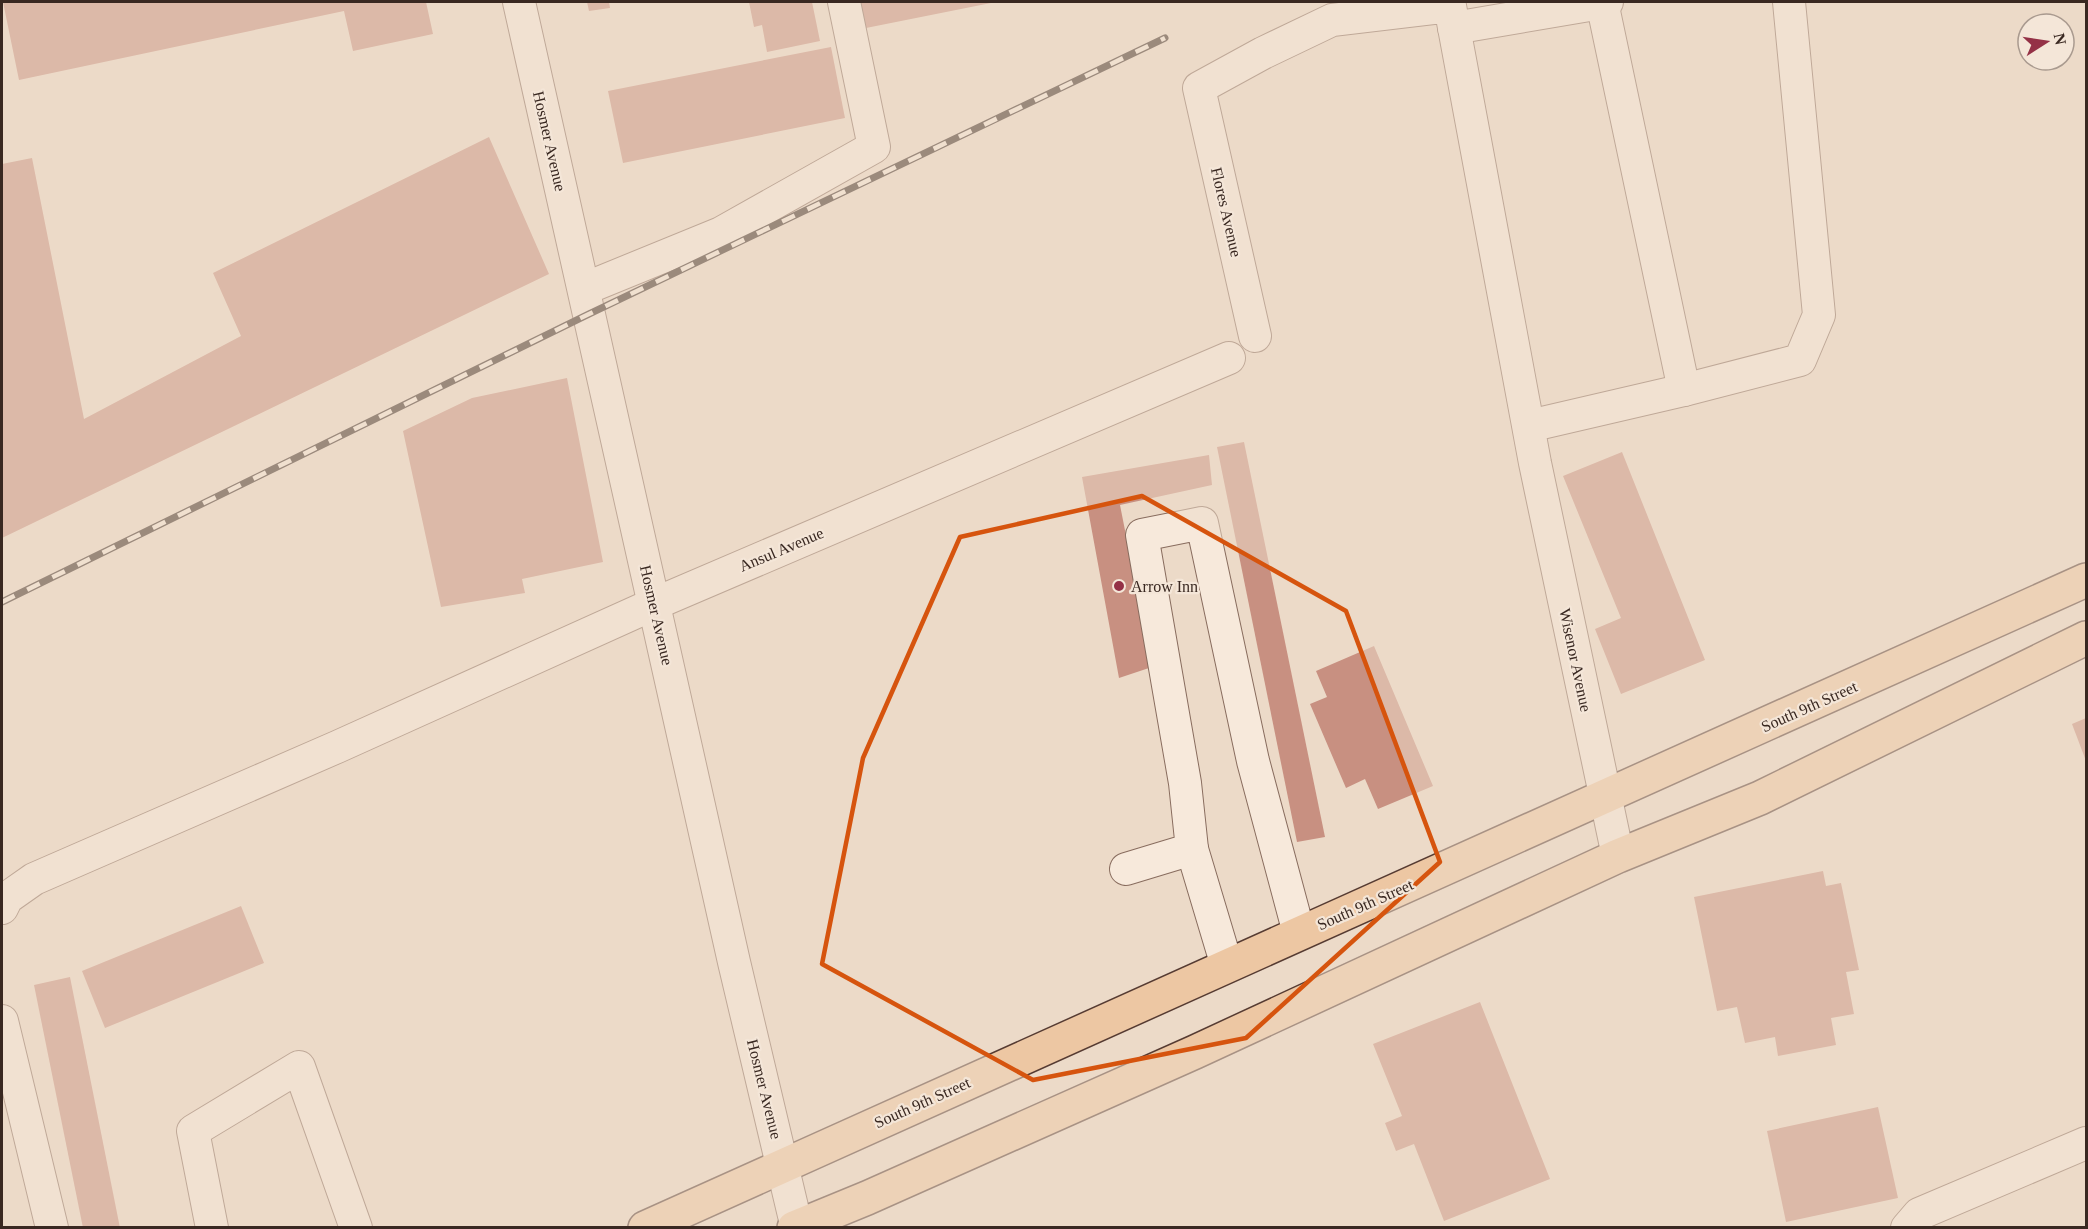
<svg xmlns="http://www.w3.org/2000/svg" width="2088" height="1229" font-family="'Times New Roman',serif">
	<rect width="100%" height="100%" fill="#ecdac8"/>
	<g fill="#c89081">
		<path d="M3,2H426L433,34L353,51L344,11L19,80Z"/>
		<path d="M587,2H609L610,8L589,11Z"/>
		<path d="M749,2H812L820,41L767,52L762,25L754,27Z"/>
		<path d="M860,2H991V3L866,28Z"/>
		<path d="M831,47L845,118L623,163L608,91Z"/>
		<path d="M489,137L549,274L2,538V164L32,158L84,419L241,336L213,273Z"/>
		<path d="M567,378L603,562L522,579L525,593L441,607L403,431L472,398Z"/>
		<path d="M1244,442L1325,837L1297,842L1217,447Z"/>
		<path d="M1622,452L1705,660L1621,694L1595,629L1621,618L1563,476Z"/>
		<path d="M1209,455L1212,485L1120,505L1152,667L1119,678L1082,477Z"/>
		<path d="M1374,646L1433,786L1378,809L1365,779L1346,788L1310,704L1327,697L1316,671Z"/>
		<path d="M2086,718V761L2072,724Z"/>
		<path d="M1823,871L1826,886L1841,883L1859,970L1846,972L1854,1014L1831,1018L1836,1045L1778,1056L1775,1037L1745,1043L1737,1007L1717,1011L1694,897Z"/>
		<path d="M241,906L264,963L105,1028L82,971Z"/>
		<path d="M70,977L120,1228H83L34,985Z"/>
		<path d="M1480,1002L1550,1179L1444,1221L1414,1144L1396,1151L1385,1123L1402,1116L1373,1044Z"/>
		<path d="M1878,1107L1898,1198L1786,1222L1767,1131Z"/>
	</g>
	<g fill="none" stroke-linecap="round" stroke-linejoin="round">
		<defs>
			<g id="minor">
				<path d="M519,2L734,962L797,1228"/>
				<path d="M1602,2L1684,390"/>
				<path d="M1454,28L1607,2"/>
				<path d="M584,289L721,233L874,147L844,2"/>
				<path d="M1255,336L1199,88L1263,53L1332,20L1450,6L1535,463L1618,856"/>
				<path d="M1529,426L1684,390L1800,360L1819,315L1789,2"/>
				<path d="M1192,849L1227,966"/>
				<path d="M1126,869L1192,849L1185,783L1142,535L1202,523L1253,761L1299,933"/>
				<path d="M2,908L7,898L34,879L337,747L654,604L1229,358"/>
				<path d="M2,1021L52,1228"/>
				<path d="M212,1228L193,1131L299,1067L356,1228"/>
				<path d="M1907,1228L1919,1214L2086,1143"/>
			</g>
			<g id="major">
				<path d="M645,1228L2086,580"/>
				<path d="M794,1228L867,1198L1195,1052L1618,856L1760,798L2086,638"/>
			</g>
		</defs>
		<use href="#minor" stroke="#886c5e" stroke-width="34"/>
		<use href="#major" stroke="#563b32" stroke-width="36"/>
		<use href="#minor" stroke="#f7e9db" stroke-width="32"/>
		<use href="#major" stroke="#edc7a3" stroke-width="33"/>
		<defs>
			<path id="rail" d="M2,602L589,314L1165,38"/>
		</defs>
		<use href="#rail" stroke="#392821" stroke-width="7"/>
		<use href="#rail" stroke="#f4e6d8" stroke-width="4.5" stroke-dasharray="14" stroke-linecap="butt"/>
	</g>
	<path d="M0 0H2088V1229H0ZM1142,496L1346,611L1440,862L1246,1038L1033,1080L822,964L863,758L960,537Z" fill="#ecdac8" fill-opacity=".55" fill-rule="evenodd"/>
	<path fill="none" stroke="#d6540e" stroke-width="4.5" stroke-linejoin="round" d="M1142,496L1346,611L1440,862L1246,1038L1033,1080L822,964L863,758L960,537Z"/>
	<circle fill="#943146" stroke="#f4e6d8" stroke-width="2" cx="1119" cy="586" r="6"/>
	<g text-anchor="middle" stroke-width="4.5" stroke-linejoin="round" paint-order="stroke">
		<g font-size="16" fill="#392821" stroke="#f4e6d8">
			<text transform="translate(550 141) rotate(77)" y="6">Hosmer Avenue</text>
			<text transform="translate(1227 212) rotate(77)" y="6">Flores Avenue</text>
			<text transform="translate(781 549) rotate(-23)" y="6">Ansul Avenue</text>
			<text transform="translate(657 615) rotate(77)" y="6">Hosmer Avenue</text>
			<text transform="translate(1576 660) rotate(78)" y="6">Wisenor Avenue</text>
			<text transform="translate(1809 706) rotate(-24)" y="6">South 9th Street</text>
			<text transform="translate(1365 904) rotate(-24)" y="6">South 9th Street</text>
			<text transform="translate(765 1089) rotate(76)" y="6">Hosmer Avenue</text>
			<text transform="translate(922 1102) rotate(-24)" y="6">South 9th Street</text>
		</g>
		<g font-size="16" fill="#392821" stroke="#f4e6d8" text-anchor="start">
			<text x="1131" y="592">Arrow Inn</text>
		</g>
	</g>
	<rect width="2088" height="1229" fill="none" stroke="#392821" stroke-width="6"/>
	<g transform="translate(2046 42) rotate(78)"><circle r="28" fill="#f4e6d8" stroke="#a99a8f" stroke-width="1.5"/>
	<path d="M0-4.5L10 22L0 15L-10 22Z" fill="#943146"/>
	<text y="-9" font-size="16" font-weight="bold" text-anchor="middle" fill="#392821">N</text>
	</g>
</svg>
